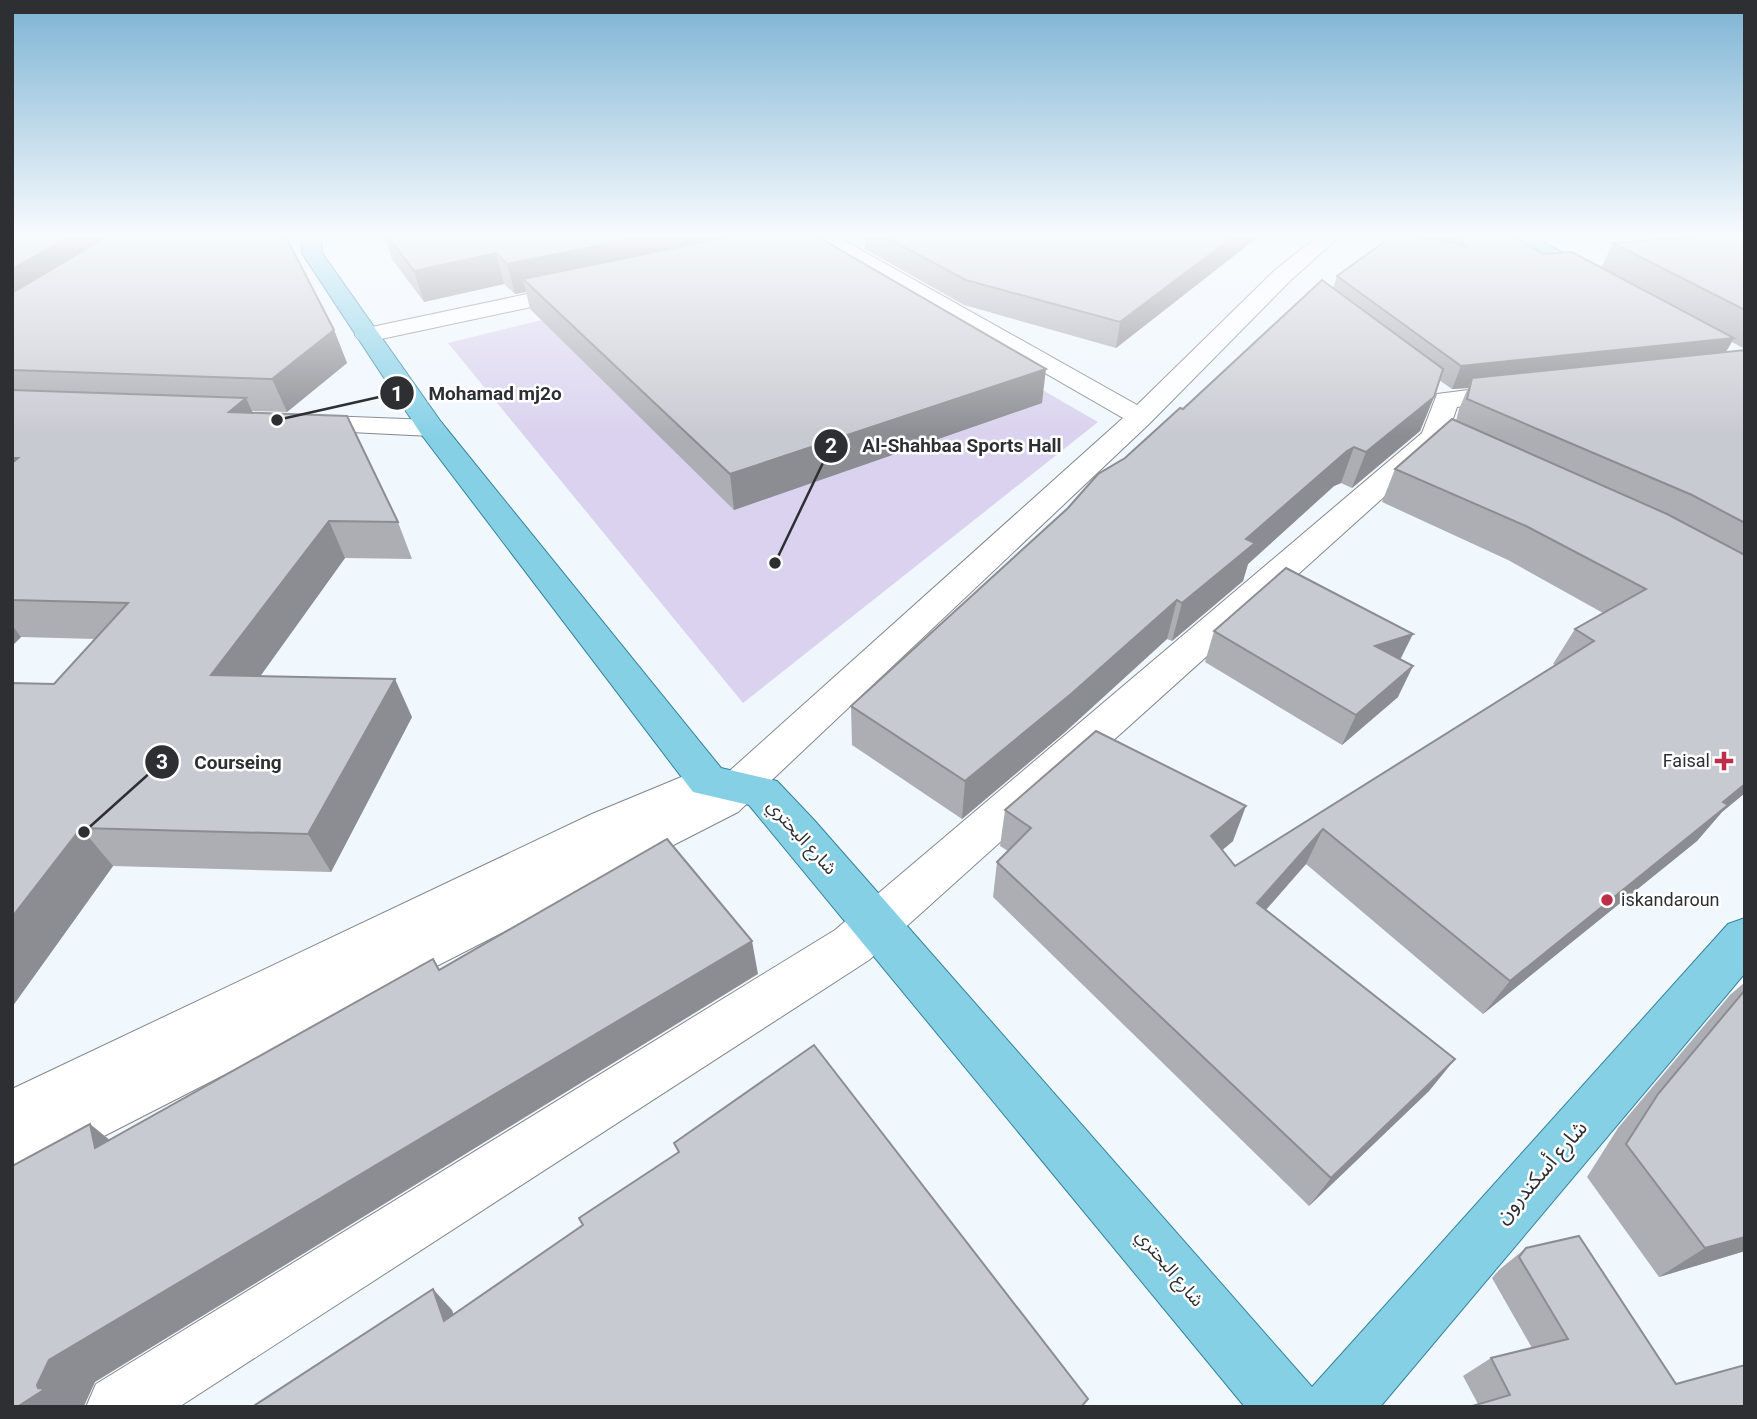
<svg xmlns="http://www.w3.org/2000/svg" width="1757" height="1419" font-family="Roboto,'Noto Sans Arabic',sans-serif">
	<rect width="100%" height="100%" fill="#f0f7fd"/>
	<path fill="#dad2ee" d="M808,255L1098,422L743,703L448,343Z"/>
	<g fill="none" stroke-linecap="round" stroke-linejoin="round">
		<defs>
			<g id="minor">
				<path d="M813,237H838L1137,405L1275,270L1317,237H1339L1291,280L1150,423L738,812L12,1183V1089L592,814L708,766L723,770L725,775L1123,418L816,241Z"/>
				<path d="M579,283L587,285L590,290L587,295L367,342L359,340L355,335L359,330L367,328Z"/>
				<path d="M1516,384L1525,386L1529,392L1525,398L1457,407L1445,442L869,960L179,1407H86L96,1384L835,930L1422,433L1437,394Z"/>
				<path d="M300,415L431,420L441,422L445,428L441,434L431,436L290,429L286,423L290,417Z"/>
			</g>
			<g id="major">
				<path d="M301,237H321L322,253L441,422L721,768L777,781L814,820L1312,1387L1728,924L1745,918V973L1380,1407H1245L749,805L693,792L421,434L302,253Z"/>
				<path d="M1508,237H1533L1604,274L1607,279L1604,284H1588L1511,241Z"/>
			</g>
		</defs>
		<use href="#minor" stroke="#82878d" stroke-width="2"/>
		<use href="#major" stroke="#33839d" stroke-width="2"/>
		<use href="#minor" fill="#fff" fill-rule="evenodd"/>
		<use href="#major" fill="#86d0e6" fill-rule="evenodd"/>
	</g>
	<g fill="#acaeb4">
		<path d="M12,237L334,330L347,363L287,412L252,411L253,413L398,522L412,559L345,558L260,676L412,717L331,872L113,866L12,1007V683L54,684L95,639L21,637L12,646Z"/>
		<path d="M385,237H818L1042,403L734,510L530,309L526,292L515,294L504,284L424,302L392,259Z"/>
		<path d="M865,237H1258L1116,348L964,305L865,249Z"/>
		<path d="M1429,237H1514L1544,254L1601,268L1613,243L1745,237V349L1732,342L1726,352L1745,350V793L1722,812L1697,841L1483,1014L1306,864L1266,910L1455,1059L1429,1091L1309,1206L993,897L997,862L1008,851L1000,846L1005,810L1233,841L1222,850L1235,866L1555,665L1553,664L1575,629L1603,613L1508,560L1382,502L1395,469L1456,421L1459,409L1468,388L1452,389L1439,380L1434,397L1420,431L1352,488L1341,483L1334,486L1248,564L1243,581L1172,641L1167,639L1064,733L962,819L852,745L851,706L1125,458L1183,409L1333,288L1337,276L1431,239Z"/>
		<path d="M1214,631L1401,660L1398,697L1342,745L1205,662Z"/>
		<path d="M1745,982V1251L1659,1277L1587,1177L1618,1128L1730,995Z"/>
		<path d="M1526,1248L1676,1384L1745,1407L1478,1404L1463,1376L1491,1358L1532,1348L1492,1278L1500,1269Z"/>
	</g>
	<g fill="#8c8d92">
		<path d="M69,237H106L12,310V269Z"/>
		<path d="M641,237H775L523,279L526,292L515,294L507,264Z"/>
		<path d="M1233,237H1258L1116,348L1120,322Z"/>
		<path d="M496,253L504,284L424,302L414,271Z"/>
		<path d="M334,330L347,363L287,412L272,379Z"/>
		<path d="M1734,338L1720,361L1472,378L1468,388L1452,389L1461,366Z"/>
		<path d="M1046,369L1042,403L734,510L730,474Z"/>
		<path d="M1434,397L1420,431L1352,488L1366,452Z"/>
		<path d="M246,398L262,433L229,412Z"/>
		<path d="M1354,447L1341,483L1334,486L1248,564L1243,581L1172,641L1182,603L1246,539L1347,451Z"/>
		<path d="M329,521L345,558L234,713L211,675Z"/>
		<path d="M1177,600L1167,639L1064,733L962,819L965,781Z"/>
		<path d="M12,625L21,637L12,646Z"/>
		<path d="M1413,634L1398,664L1375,646Z"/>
		<path d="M1413,666L1398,697L1342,745L1356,715Z"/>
		<path d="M395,679L412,717L331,872L308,834Z"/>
		<path d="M1745,784V793L1722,812L1697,841L1483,1014L1510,981Z"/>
		<path d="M1246,806L1233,841L1198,871L1211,836Z"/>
		<path d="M81,828L113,866L12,1007V917Z"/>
		<path d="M1323,829L1306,864L1242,937L1257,903Z"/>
		<path d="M752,941L758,974L95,1382L84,1406L85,1407H17L38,1388L37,1385L49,1360Z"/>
		<path d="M1455,1059L1429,1091L1309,1206L1331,1178Z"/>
		<path d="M90,1124L127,1154L95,1148Z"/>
		<path d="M1745,1237V1251L1659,1277L1705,1248Z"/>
		<path d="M433,1289L452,1310L464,1340L444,1321Z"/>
	</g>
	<g fill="#c8cad1" stroke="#8c8d92" stroke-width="2">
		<path d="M12,237H69L12,269Z"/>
		<path d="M106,237H286L334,330L272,379L12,370V293Z"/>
		<path d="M388,237H641L507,264L496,253L414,271Z"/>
		<path d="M728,237H818L1046,369L730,474L523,279Z"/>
		<path d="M885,237H1233L1120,322L966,280Z"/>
		<path d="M1391,237H1420L1466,246L1457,237H1514L1544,254L1572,252L1734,338L1461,366L1337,276Z"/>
		<path d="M1697,237H1745V310L1613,243Z"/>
		<path d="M1322,280L1443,369L1434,397L1366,452L1354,447L1347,451L1246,539L1255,543L1182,603L1177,600L1071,694L965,781L851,706L1068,508L1098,474L1125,458L1180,408L1183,409Z"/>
		<path d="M1745,350V523L1692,495L1467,399L1472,378Z"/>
		<path d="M12,390L246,398L229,412L347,416L398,522L329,521L211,675L395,679L308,834L81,828L12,917V683L54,684L128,603L12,600V463L18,458H12Z"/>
		<path d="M1452,419L1667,514L1745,555V784L1723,802L1728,805L1510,981L1323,829L1257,903L1455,1059L1331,1178L997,862L1031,828L1005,810L1096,731L1246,806L1211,836L1235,866L1594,641L1575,629L1646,589L1526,526L1395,469Z"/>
		<path d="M1286,568L1413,634L1375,646L1413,666L1356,715L1214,631Z"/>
		<path d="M667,839L752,941L49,1360L37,1385L38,1388L45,1389L17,1407H12V1166L90,1124L95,1148L433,959L439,970Z"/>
		<path d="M1745,990V1237L1705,1248L1626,1144L1658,1094Z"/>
		<path d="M814,1045L1088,1399L1081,1407H252L433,1289L444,1321L583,1225L579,1218L679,1152L674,1143Z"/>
		<path d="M1579,1236L1676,1384L1745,1365V1407H1469L1510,1395L1491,1358L1568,1339L1519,1257L1526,1248Z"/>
	</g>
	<linearGradient id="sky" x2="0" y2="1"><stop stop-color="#7cb3d3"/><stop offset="0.54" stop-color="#f8fbfe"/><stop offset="1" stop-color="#f8fbfe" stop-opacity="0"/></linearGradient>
	<rect width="1757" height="436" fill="url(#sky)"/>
	<g fill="#be2d47" stroke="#fff" stroke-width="2.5">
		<path d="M1720.5 750.5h7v7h7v7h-7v7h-7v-7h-7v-7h7z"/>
		<circle cx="1607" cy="900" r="7"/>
	</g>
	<g text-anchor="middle" stroke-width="5" stroke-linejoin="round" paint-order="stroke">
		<g font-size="18" fill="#2d2f32" stroke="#fff" text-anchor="end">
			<text x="1710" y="767">Faisal</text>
			<text x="1621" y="906" text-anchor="start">iskandaroun</text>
		</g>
		<g font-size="18" fill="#2d2f32" stroke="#fff">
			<text transform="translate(802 837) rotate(48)" y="6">شارع البحتري</text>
			<text transform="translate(1170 1268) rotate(50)" y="6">شارع البحتري</text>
		</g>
		<g font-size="21" fill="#2d2f32" stroke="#fff">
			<text transform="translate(1541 1172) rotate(-49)" y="7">شارع أسكندرون</text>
		</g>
	</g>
	<path fill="none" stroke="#2d2f32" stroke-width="2.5" d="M277 420L397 393M775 563L831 446M84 832L162 762"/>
	<g fill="#2d2f32" stroke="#fff" stroke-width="2.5">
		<circle cx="277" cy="420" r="7"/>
		<circle cx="775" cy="563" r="7"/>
		<circle cx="84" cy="832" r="7"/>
		<circle cx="397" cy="393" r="18"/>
		<circle cx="831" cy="446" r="18"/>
		<circle cx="162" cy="762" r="18"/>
	</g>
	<g font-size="21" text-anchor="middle" font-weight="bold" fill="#fff">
		<text x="397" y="401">1</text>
		<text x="831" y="453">2</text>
		<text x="162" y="769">3</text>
	</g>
	<g font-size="19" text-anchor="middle" font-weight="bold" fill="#2d2f32" stroke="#fff" stroke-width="5" stroke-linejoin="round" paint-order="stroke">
		<text x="495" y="400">Mohamad mj2o</text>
		<text x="962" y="452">Al-Shahbaa Sports Hall</text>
		<text x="238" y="769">Courseing</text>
	</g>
	<rect width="1757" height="1419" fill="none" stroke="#2d2f32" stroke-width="28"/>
</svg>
